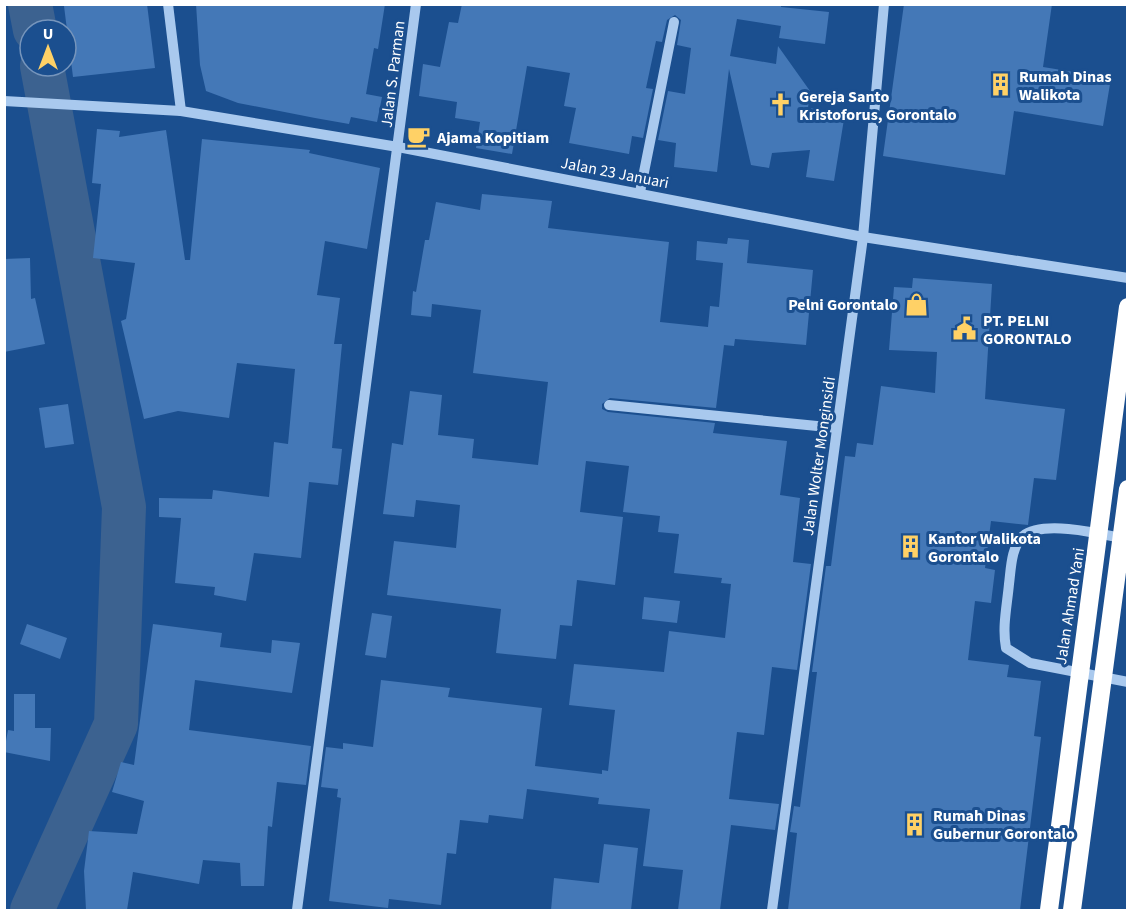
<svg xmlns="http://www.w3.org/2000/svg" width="1132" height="915" font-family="'Source Sans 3',sans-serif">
	<rect width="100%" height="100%" fill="#1b4f8f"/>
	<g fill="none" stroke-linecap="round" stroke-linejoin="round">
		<g stroke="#3c6290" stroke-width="44">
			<path d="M30,4L35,30"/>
			<path d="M32,910L116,724L124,507L42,66"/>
		</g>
	</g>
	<g fill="#4478b7">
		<path d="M147,4L155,68L73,77L64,6Z"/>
		<path d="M196,4H385L378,49L374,48L366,94L382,97L377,122L351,117L349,124L315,118L238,103L206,91L200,65Z"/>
		<path d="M462,4H781V7L829,12L825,44L779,38L781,26L737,19L730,56L776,64L778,46L810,91L808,108L845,113L834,181L806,177L810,150L772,153L769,168L751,165L729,69L717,172L674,167L676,143L658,140L668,91L685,94L691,48L677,45L681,20L675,15L667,20L662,42L656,41L646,88L653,89L643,138L632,136L629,154L569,143L576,108L564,106L570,73L527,66L512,154L476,148L480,122L455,118L457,102L419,96L423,64L440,67L449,22L458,23Z"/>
		<path d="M904,4H1052L1043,67L1111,78L1103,126L1014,111L1005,175L883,156Z"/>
		<path d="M97,129L120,131L119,137L166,130L185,260H190L202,139L310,150L309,153L380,168L367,249L325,241L317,295L340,298L334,344H342L332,448L342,449L338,485L309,482L301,558L254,553L246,601L214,595L215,587L175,583L181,518L159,517V498L212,499L213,490L269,497L274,442L288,444L295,369L237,363L229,418L178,411L144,419L121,321L126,319L135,263L93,258L101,184L92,183Z"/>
		<path d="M482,194L552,201L548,228L669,242L660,322L708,327L710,306L719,307L723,263L696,260L697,241L727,244L728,238L749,240L747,263L813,270L806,345L735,339L734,346L724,345L716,408L610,398L602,404V409L608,412L715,423L713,433L787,441L780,495L800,498L793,562L811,564L797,670L772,667L764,735L737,732L729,799L779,804L775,830L731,825L720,910H678L683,870L643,866L650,809L598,804L599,798L527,789L523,819L489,815L488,823L460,820L456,854L447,853L441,905L389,899L388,908L329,901L341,798L337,797L338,789L321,787L326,747L343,749V743L373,747L381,680L450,688L448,697L542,708L535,766L602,774V770L608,771L615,710L569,705L574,664L664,672L669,631L725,638L731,584L721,583L722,578L674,573L679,534L658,532L660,516L623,512L629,466L586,461L580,512L623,517L615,585L577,580L572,626L560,625L556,659L496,653L501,609L387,595L394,541L456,548L460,505L416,500L414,517L383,514L392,443L403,445L410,391L442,395L438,435L474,439L472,458L538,465L548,382L473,373L481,310L432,304L431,317L411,315L413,291L416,292L425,240H429L436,202L480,210Z"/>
		<path d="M30,258L31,299L35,298L45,344L4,352V259Z"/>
		<path d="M913,278L992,284L985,399L1065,409L1056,480L1034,478L1028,525L991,521L985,568L995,570L991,603L975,601L968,660L1009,665L1007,677L1041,681L1034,736L1041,737L1020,910H788L797,833L790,832L794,806L800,807L817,672H812L826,566H831L845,456L855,457L857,443L873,445L881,386L935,393L937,352L889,350L894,287L912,288Z"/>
		<path d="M68,404L74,444L45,448L39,408Z"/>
		<path d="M644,597L680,601L677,623L642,619Z"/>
		<path d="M372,613L392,616L386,658L365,655Z"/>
		<path d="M27,624L67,638L60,659L20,644Z"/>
		<path d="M153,624L222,633L220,647L271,653L272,640L300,643L292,693L195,680L189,730L311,746L306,785L277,782L272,827L268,826L264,886H241L240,863L203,860L199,884L133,872L127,910H86L84,871L89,831L137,834L144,801L112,792L121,762L134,765Z"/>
		<path d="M14,694H35V728H51L50,761L4,752L8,730L14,731Z"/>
		<path d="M604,844L638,848L631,910H551L554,878L599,883Z"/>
	</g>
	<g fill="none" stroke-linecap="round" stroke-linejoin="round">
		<g stroke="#a9c9ee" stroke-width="10">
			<path d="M168,4L181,111"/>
			<path d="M4,101L181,111L398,147L863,237L1128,278"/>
			<path d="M640,192L674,22"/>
			<path d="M609,405L837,428"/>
			<path d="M1121,538C1098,533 1042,520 1023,536C1011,547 1011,569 1009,584C1007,606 1002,627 1006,648L1030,663L1128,682"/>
			<path d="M297,910L416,4"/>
			<path d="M772,910L863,237L884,4"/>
		</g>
		<g stroke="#fff" stroke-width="18">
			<path d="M1049,910L1128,307"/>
			<path d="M1072,910L1128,489"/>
		</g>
	</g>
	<defs>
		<symbol id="building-bare" viewBox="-9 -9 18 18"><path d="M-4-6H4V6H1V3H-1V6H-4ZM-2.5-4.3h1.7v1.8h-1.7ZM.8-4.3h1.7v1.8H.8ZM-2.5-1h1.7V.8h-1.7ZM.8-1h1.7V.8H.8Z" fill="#ffd166" stroke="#1b4f8f" stroke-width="2.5" paint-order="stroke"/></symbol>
		<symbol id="church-bare" viewBox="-9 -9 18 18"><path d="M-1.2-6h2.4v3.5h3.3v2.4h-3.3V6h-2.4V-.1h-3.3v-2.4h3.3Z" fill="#ffd166" stroke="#1b4f8f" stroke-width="2.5" paint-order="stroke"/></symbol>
		<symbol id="cafe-bare" viewBox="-9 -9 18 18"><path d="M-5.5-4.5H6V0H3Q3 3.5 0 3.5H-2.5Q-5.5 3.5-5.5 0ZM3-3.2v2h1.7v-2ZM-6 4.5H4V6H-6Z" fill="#ffd166" stroke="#1b4f8f" stroke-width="2.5" paint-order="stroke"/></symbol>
		<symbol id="shop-bare" viewBox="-9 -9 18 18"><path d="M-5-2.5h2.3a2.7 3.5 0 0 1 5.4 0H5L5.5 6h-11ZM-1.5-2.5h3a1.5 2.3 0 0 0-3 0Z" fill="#ffd166" stroke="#1b4f8f" stroke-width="2.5" paint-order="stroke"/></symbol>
		<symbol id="civic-bare" viewBox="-9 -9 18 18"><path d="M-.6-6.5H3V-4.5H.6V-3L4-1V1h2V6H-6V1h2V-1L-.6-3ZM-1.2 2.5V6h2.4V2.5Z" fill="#ffd166" stroke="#1b4f8f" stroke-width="2.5" paint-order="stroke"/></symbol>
	</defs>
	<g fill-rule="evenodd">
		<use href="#building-bare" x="984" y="68" width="33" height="33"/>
		<use href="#church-bare" x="764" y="88" width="33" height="33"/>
		<use href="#cafe-bare" x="402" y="120" width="33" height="33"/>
		<use href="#shop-bare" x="900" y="288" width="33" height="33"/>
		<use href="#civic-bare" x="948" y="312" width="33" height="33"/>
		<use href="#building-bare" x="894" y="530" width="33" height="33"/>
		<use href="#building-bare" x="898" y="808" width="33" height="33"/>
	</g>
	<g text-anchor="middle" stroke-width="6" stroke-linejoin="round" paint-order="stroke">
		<g font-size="16" fill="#fff" stroke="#1b4f8f">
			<text transform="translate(392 74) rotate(-83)" y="6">Jalan S. Parman</text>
			<text transform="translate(615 172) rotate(11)" y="6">Jalan 23 Januari</text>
			<text transform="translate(818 456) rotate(-82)" y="6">Jalan Wolter Monginsidi</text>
			<text transform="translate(1069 606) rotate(-81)" y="6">Jalan Ahmad Yani</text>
		</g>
		<g font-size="16" font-weight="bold" fill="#fff" stroke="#1b4f8f" text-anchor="start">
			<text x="1019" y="82">Rumah Dinas<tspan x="1019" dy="18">Walikota</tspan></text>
			<text x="799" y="102">Gereja Santo<tspan x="799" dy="18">Kristoforus, Gorontalo</tspan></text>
			<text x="437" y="143">Ajama Kopitiam</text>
			<text x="898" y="310" text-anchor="end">Pelni Gorontalo</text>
			<text x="983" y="326">PT. PELNI<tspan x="983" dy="18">GORONTALO</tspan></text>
			<text x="928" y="544">Kantor Walikota<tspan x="928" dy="18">Gorontalo</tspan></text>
			<text x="933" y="821">Rumah Dinas<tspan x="933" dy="18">Gubernur Gorontalo</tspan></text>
		</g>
	</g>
	<rect width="1132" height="915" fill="none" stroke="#ffffff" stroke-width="12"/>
	<g transform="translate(48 48)"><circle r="28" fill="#1b4f8f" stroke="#7695bc" stroke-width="1.5"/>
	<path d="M0-4.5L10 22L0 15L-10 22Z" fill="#ffd166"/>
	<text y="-9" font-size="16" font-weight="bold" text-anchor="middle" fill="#ffffff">U</text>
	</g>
</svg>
